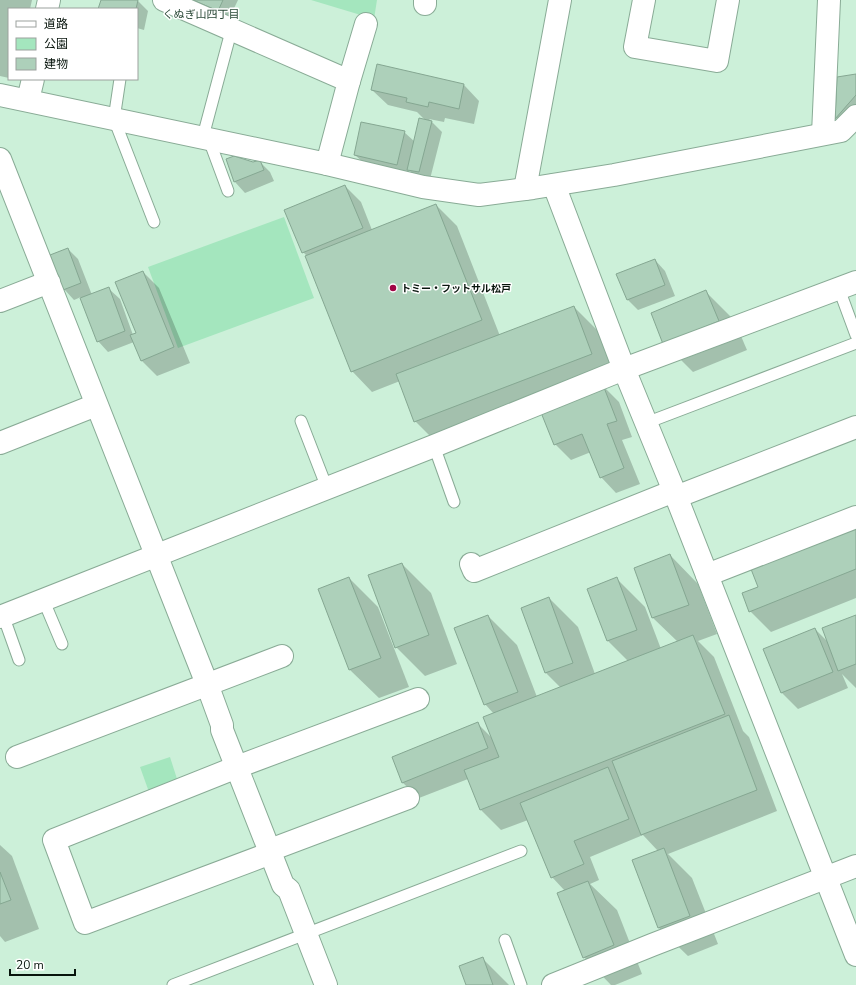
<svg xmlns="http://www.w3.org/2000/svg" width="856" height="985" font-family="'Nunito Sans','Noto Sans JP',sans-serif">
	<rect width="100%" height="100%" fill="#ccf0d9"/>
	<g fill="#a4e6be">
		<path d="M311,0H377L374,19Z"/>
		<path d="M284,217L314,298L178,348L148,267Z"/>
		<path d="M170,757L178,782L149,792L140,767Z"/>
	</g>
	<g fill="#0003">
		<path d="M0,0H32L30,9H9V78L0,76Z"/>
		<path d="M102,0H137L148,11L144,30L137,28V9H99Z"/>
		<path d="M173,0H238L228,21Z"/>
		<path d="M856,75V118L846,129L836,118L838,78Z"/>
		<path d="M464,85L479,101L474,124L445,118L444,122L429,119L442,132L429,183L419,180L409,170L408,175L366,165L355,155L404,132L415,142L425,120L417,112L388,105L372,90Z"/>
		<path d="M227,159L253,163L259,161L270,172L274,181L245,193L235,182Z"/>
		<path d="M345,186L361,202L372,230L436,205L457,226L500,336L574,307L603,336L620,382L605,388L619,402L632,437L622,440L640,484L616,493L601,477L591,452L571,460L555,444L542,412L444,450L415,421L400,381L372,392L352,371L307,256L303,252Z"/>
		<path d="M68,249L78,259L92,295L109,289L120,299L133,335L137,333L143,272L159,288L190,363L157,376L141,360L134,342L108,352L98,341L81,297L74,300L64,289Z"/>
		<path d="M655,260L665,271L675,296L638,310L627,299Z"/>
		<path d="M706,292L734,320L747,350L693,372L664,343Z"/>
		<path d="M856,522V598L771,632L750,611L759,587Z"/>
		<path d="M670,555L698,584L717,634L698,641L714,657L743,731L749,737L777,811L668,854L692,878L718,944L688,956L659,928L658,851L643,835L590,857L599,880L590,884L617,910L642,974L615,985H611L584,957L565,891L552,877L528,820L501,830L481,810L468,779L419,798L403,783L393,758L478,724L493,739L494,714L485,704L488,616L517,645L537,697L561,688L546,673L522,608L549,598L578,627L595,674L628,661L608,641L616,578L645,607L661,649L678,642L653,618L635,568Z"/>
		<path d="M402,564L431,593L457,664L425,676L396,647Z"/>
		<path d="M349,578L378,607L409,687L379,698L350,670L320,589Z"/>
		<path d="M856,616V688L842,674L848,688L798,709L782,693L764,650L815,629L829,643Z"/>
		<path d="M0,845L12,856L39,929L5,942L0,936Z"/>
		<path d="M482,958L509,985H467Z"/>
	</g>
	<g fill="#add0ba" stroke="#85a792">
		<path d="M101,0H138L136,9H98Z"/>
		<path d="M193,0H223L218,11Z"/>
		<path d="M377,64L464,84L459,109L429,102L428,107L406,102L407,98L371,90Z"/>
		<path d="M856,74V95L835,119L837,77Z"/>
		<path d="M419,118L432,121L419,172L407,170Z"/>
		<path d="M361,122L405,131L397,165L354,155Z"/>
		<path d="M234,156L253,162L260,160L264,170L234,182L226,159Z"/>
		<path d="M345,185L363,228L302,253L284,210Z"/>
		<path d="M436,204L482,320L351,372L305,256Z"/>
		<path d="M68,248L81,283L63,290L50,255Z"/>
		<path d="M655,259L665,285L627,300L616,274Z"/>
		<path d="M143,271L174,347L141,361L130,335L136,333L115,282Z"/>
		<path d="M109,287L125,331L97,342L80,298Z"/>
		<path d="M706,290L719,321L663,344L651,313Z"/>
		<path d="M574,306L592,354L414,422L396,374Z"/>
		<path d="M603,385L617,421L607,424L624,468L600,478L582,434L554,445L540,410Z"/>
		<path d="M856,521V569L749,612L742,593L758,587L749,564Z"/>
		<path d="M670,554L689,605L652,618L634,568Z"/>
		<path d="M402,563L429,635L395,648L368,575Z"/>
		<path d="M349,577L381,658L349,670L318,589Z"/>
		<path d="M617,577L637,630L607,641L587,589Z"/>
		<path d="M549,597L573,663L545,673L521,608Z"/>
		<path d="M488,615L518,692L484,705L454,628Z"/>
		<path d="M856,615V664L838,671L822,628Z"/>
		<path d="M815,628L833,672L781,693L763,649Z"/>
		<path d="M693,635L725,714L480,810L464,770L499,757L483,717Z"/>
		<path d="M729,715L757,790L641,835L612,761Z"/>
		<path d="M478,722L488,748L402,783L392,757Z"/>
		<path d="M608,767L629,819L574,841L584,864L551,878L520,803Z"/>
		<path d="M664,848L690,916L658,928L632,860Z"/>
		<path d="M0,872L11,900L0,904Z"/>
		<path d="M588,881L614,945L583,958L557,893Z"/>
		<path d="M483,957L493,985H466L459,966Z"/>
	</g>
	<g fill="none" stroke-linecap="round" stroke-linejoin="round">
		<defs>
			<g id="lane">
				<path d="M120,79L114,119L154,222"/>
				<path d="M228,191L205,129L229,39"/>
				<path d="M839,289L856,335"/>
				<path d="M301,421L327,488"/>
				<path d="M646,423L856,343"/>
				<path d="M434,446L454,502"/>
				<path d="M43,599L62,644"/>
				<path d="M3,615L19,660"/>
				<path d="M505,940L521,985"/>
				<path d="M173,985L521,851"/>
			</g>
			<g id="street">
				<path d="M164,0L349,81L327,164"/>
				<path d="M644,0L635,47L717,61L728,0"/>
				<path d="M425,4V0"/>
				<path d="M47,9L49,0"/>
				<path d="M349,81L366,24"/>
				<path d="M0,95L327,164L423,187L479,195L533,188L614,175L841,131L856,116"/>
				<path d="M28,100L33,79"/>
				<path d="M823,134L829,0"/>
				<path d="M0,159L207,684L222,725V730L283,885L289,890L326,985"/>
				<path d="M525,189L560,0"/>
				<path d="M0,301L49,282"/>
				<path d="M0,443L96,405"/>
				<path d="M676,497L856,427"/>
				<path d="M471,564L474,571L674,491"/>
				<path d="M707,575L856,517"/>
				<path d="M0,617L434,446L624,369L856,282"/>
				<path d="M17,757L282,656"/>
				<path d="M408,798L270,850L263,856L85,923L54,840L237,767L418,699"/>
				<path d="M553,985L652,945L856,866"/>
			</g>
			<path id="secondary" d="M554,185L624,369L674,491L856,955"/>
		</defs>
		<use href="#lane" stroke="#89ab96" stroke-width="13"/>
		<use href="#street" stroke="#89ab96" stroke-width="24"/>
		<use href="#secondary" stroke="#89ab96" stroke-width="24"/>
		<use href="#lane" stroke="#fff" stroke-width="11"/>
		<use href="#street" stroke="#fff" stroke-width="22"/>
		<use href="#secondary" stroke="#fff" stroke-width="22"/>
	</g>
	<circle fill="#a10545" stroke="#fff" stroke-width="1.5" cx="393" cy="288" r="4"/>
	<g text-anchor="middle" stroke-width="3" stroke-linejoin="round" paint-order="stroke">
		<g font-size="10" font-weight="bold" fill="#07140c" stroke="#fff" text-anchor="start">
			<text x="401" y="292">トミー・フットサル松戸</text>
		</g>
		<g font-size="11" fill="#294836" stroke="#fff">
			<text x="201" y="18">くぬぎ山四丁目</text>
		</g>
	</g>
	<rect x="8" y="8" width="130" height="72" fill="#ffffff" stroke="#9ca19e"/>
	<rect x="16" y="21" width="20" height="6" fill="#ffffff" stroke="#9ca19e"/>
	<text x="44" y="28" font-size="12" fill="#07140c">道路</text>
	<rect x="16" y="38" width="20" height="12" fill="#a4e6be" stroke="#9ca19e"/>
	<text x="44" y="48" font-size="12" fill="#07140c">公園</text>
	<rect x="16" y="58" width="20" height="12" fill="#add0ba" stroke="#9ca19e"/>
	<text x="44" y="68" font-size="12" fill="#07140c">建物</text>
	<path d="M10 969v6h65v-6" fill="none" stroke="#07140c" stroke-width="2"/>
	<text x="16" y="969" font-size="12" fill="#07140c" stroke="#ffffff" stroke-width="3" paint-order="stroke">20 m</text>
</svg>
